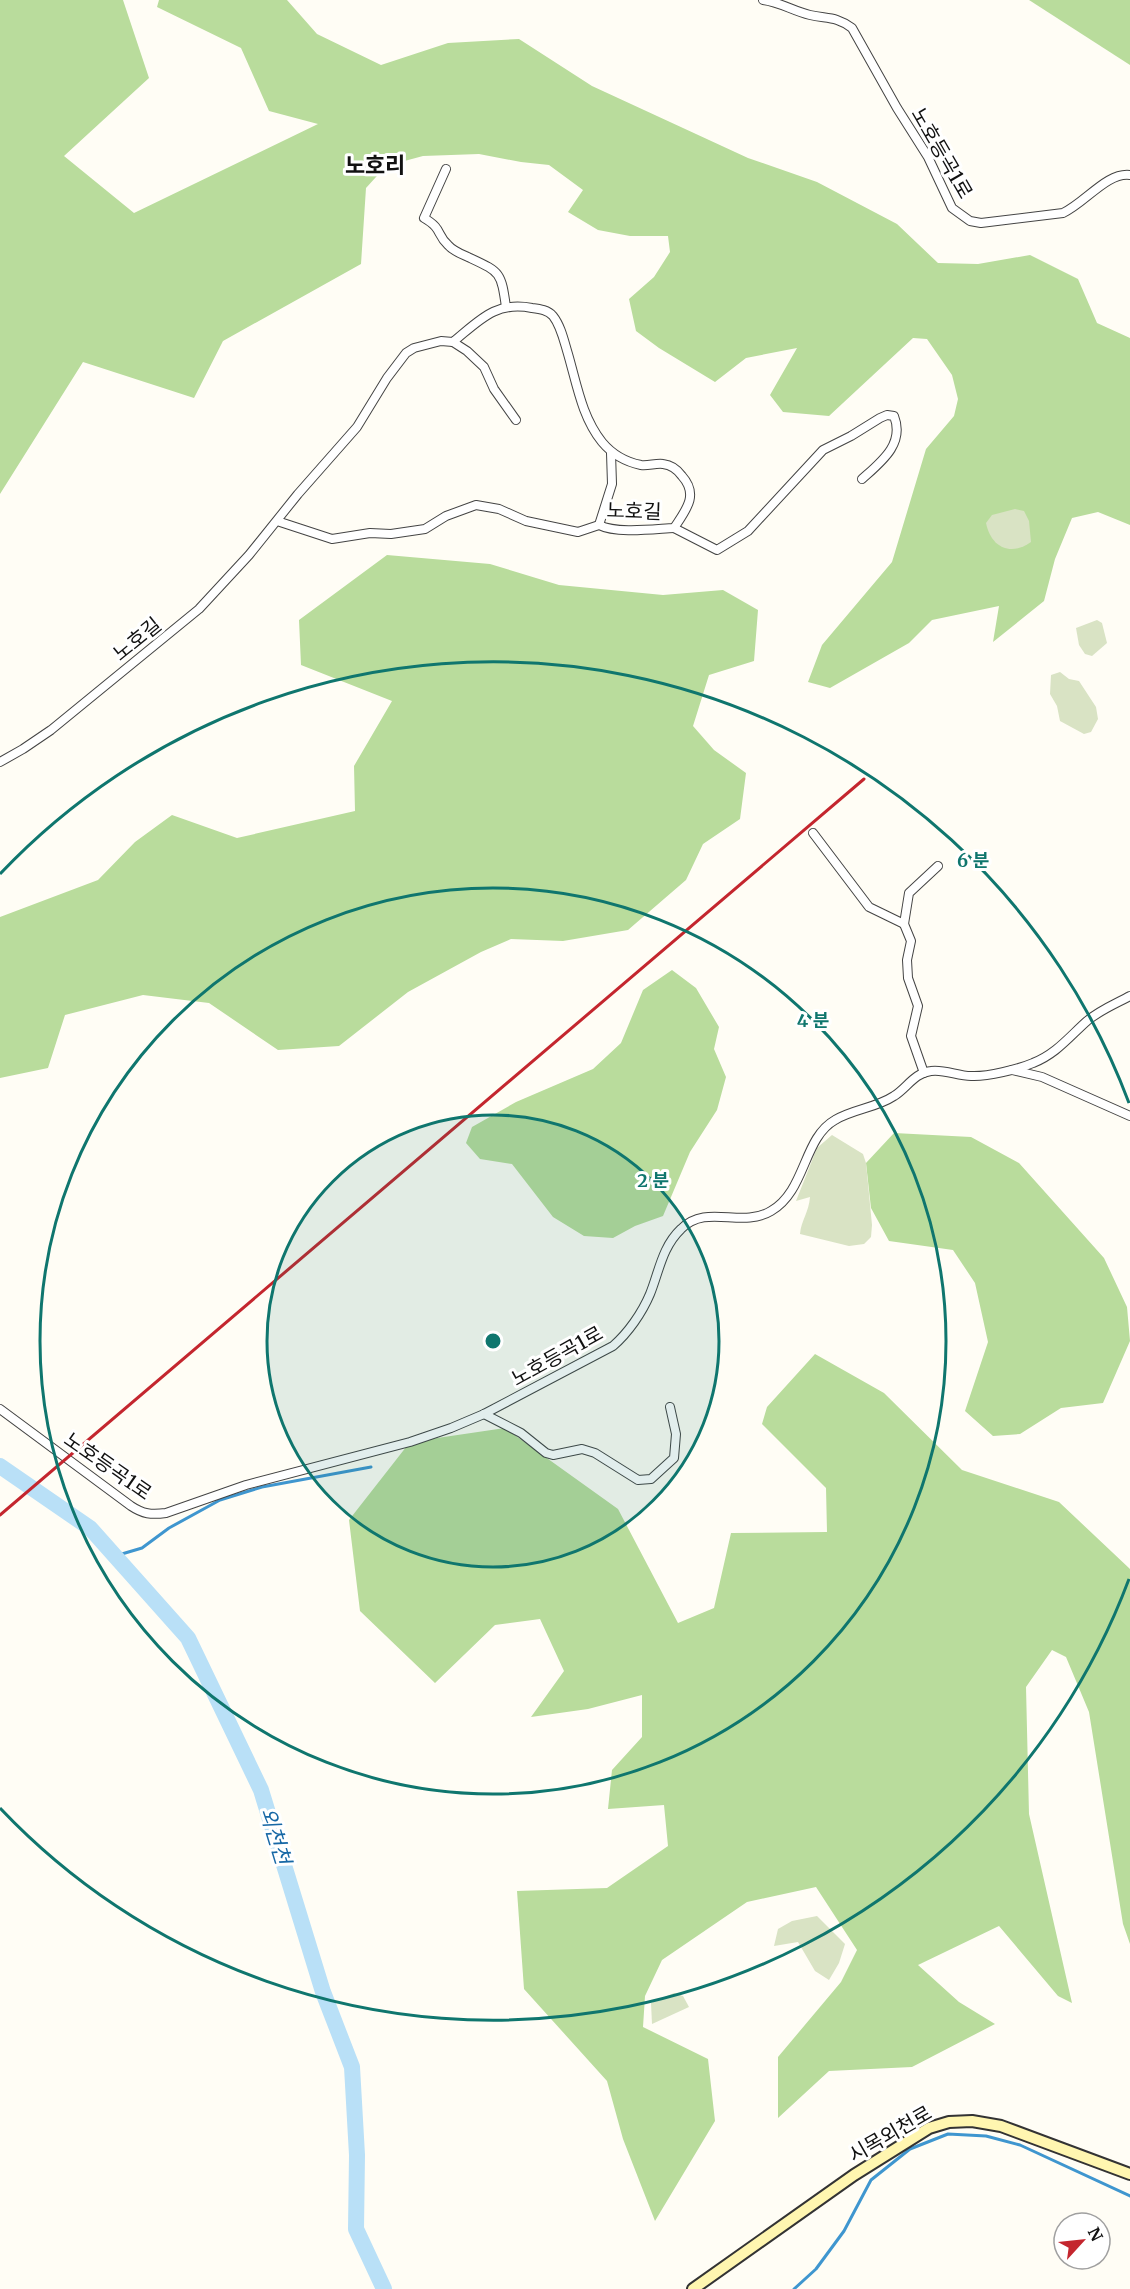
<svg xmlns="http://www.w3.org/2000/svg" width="1130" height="2289" font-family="Merriweather,'Noto Sans KR',serif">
	<rect width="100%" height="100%" fill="#fffdf5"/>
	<g fill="#b9dc9c">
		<path d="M0,0H123L149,78L64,156L134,213L318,124L269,111L241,48L157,7L159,0H287L317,34L381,65L448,43L519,39L592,86L748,158L817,182L897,224L938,263L978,264L1030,255L1078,279L1097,323L1130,338V525L1098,512L1072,518L1055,559L1044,601L993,642L999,606L932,620L909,643L830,688L808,682L822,645L892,562L926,449L954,416L958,399L952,375L927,339L913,338L829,416L783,412L770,395L797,348L746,358L715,382L659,348L636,331L629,299L654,277L670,252L668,236H630L598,230L568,212L583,190L549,165L521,162L479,154L423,156L386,166L366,188L361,264L223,341L194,398L83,362L0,494Z"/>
		<path d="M1029,0H1130V65Z"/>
		<path d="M387,555L490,564L559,585L663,595L723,590L758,610L754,661L709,675L693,726L714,750L746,773L740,819L703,844L686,880L628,930L563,941L511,939L481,952L408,992L339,1046L278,1050L209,1003L143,995L65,1015L48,1068L0,1078V917L98,880L135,842L172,815L237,838L355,811L354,766L392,701L301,665L299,620Z"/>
		<path d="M672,970L696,988L719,1027L714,1049L726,1077L717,1110L690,1152L663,1216L635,1226L613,1238L584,1236L553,1217L512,1164L480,1159L466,1143L472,1127L516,1102L593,1069L621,1043L643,990Z"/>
		<path d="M894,1133L971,1137L1019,1163L1104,1258L1127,1307L1130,1341L1103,1403L1061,1408L1020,1434L993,1436L965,1411L988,1342L975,1283L953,1250L889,1241L871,1208L866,1163Z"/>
		<path d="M815,1354L884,1393L962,1470L1059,1502L1130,1569V1944L1123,1924L1089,1712L1066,1657L1052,1650L1026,1687L1029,1814L1072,2003L1058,1996L999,1926L918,1965L959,2002L995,2024L912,2067L829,2071L778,2118V2057L841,1982L857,1950L816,1887L747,1902L662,1960L645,1996L643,2027L708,2059L715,2121L655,2221L623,2139L607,2081L524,1989L517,1891L607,1888L668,1846L664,1805L608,1809L612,1770L642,1737V1695L588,1709L531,1717L564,1671L540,1619L495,1625L435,1683L360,1611L349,1520L410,1442L505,1428L618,1509L678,1623L714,1608L731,1533L827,1532L826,1488L762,1424L767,1407Z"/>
	</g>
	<g fill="#d9e3c4">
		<path d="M1015,509L1024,511L1029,521L1031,542C1010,557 991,547 986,523L992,515Z"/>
		<path d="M1097,620L1102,623L1107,643L1092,656L1085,654L1079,645L1076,628Z"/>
		<path d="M1060,672L1069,679L1079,681L1096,707L1098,719L1091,732L1084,734L1060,721L1057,706L1050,694L1051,675Z"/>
		<path d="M832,1135L863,1154L866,1163L872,1225L871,1237L864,1244L849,1246L800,1234C801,1221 809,1212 810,1197L796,1201L817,1148Z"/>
		<path d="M817,1916L845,1944L839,1963L829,1980L815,1971L798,1942L774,1946L778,1929L792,1921Z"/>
		<path d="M674,1993L683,1996L689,2007L652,2024L651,2003Z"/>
	</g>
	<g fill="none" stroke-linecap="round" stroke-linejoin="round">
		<g stroke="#3f96cf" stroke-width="3">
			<path d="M115,1556L142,1548L169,1528L220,1500L262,1487L371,1467"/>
			<path d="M794,2289L816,2269L844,2231L871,2180L910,2149L948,2134L986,2136L1020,2145L1130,2196"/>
		</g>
		<path stroke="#b9e0f7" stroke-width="16" d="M0,1466L90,1528L188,1638L261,1790L323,1992L352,2067L357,2155L356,2229L384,2289"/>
		<defs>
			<g id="street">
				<path d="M763,0C780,2 793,11 810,15C827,19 836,16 852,28L897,108L928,157L952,208L970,221L981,223L1063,213C1085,203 1107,172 1130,175"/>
				<path d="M446,169L424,218C443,229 436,234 448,245C453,251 461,254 468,257C500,272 501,271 506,307"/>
				<path d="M453,342L467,351L484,367L494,389L516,420"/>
				<path d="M599,525L612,484L611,453"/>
				<path d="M674,528L717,550L748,531L823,450L851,436L880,418L887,415L894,416C905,444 881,462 862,479"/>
				<path d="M0,762L23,749L51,730L199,609L249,555L298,494L357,427L387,378L406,353L414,348L441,341L453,342C480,320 495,301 532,308C540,309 548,310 553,316C561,326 564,341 568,354C577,385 582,417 602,442C612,454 626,462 641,465C648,466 656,463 663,464C672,465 677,469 682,476C699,495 686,510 674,528C654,529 617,534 599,525L578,532L526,521L499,509L476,505L446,516L425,529L391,534L370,533L332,539L277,521"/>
				<path d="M813,833L869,907L904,924"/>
				<path d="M1012,1070L1042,1077L1130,1116"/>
				<path d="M924,1073L911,1036L918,1006L908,978L907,960L911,941L904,924L909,893L938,866"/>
				<path d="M0,1409L131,1506C143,1514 151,1515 166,1513L246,1485L410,1442L451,1428L484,1414L613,1346C628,1333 642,1313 650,1294C659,1272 662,1247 681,1229C707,1203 741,1229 771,1211C806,1191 803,1138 835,1120C853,1109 876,1108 894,1096C907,1088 914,1073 931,1071C944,1069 958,1076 971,1076C987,1077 1019,1069 1033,1063C1056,1054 1069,1037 1087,1021C1100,1010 1115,1004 1130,996"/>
				<path d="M484,1414L521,1433L546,1453L553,1455L582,1449L595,1453L638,1480L651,1479L674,1458L676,1434L670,1407"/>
			</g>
			<path id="secondary" d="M693,2289L854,2175L929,2128L949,2122L972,2121L1001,2126L1130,2174"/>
		</defs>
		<use href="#street" stroke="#444" stroke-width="10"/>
		<use href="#secondary" stroke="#333" stroke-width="14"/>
		<use href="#street" stroke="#fff" stroke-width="8"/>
		<use href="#secondary" stroke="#fff6b0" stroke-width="10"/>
		<path stroke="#c4262e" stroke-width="3" d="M0,1515L864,779"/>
	</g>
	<circle cx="493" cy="1341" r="226" fill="#0f766e" fill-opacity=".12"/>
	<g fill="none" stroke="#0f766e" stroke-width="3">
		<circle cx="493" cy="1341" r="226"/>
		<circle cx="493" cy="1341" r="453"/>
		<path d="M1129 1579A679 679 0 0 1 0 1808M0 874A679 679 0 0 1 1129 1103"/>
	</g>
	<g text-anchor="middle" stroke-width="6" stroke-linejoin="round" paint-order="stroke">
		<g font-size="20" fill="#111" stroke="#fff">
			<text transform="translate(942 153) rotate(60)" y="7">노호등곡1로</text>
			<text transform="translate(634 511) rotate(2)" y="7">노호길</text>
			<text transform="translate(137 639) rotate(-39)" y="7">노호길</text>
			<text transform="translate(557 1356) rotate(-29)" y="7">노호등곡1로</text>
			<text transform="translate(108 1466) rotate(35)" y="7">노호등곡1로</text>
			<text transform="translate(890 2134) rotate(-30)" y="7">시목외천로</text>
		</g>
		<g font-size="21" font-style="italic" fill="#1768a6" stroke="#fff">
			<text transform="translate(275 1836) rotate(73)" y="7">외천천</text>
		</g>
		<g font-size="22" font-weight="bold" fill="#111" stroke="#fff">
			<text x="375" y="173">노호리</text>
		</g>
	</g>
	<circle cx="493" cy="1341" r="9" fill="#0f766e" stroke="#fff" stroke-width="3"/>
	<g font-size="18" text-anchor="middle" font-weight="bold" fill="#0f766e" stroke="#fff" stroke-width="6" stroke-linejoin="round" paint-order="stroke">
		<text x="973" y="867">6 분</text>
		<text x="813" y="1027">4 분</text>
		<text x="653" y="1187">2 분</text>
	</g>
	<g transform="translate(1082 2241) rotate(63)"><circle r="28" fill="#ffffff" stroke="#a0a0a0" stroke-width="1.5"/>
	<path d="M0-4.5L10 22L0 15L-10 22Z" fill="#c4262e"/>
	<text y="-9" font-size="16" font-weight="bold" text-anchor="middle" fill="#111111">N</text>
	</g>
</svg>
